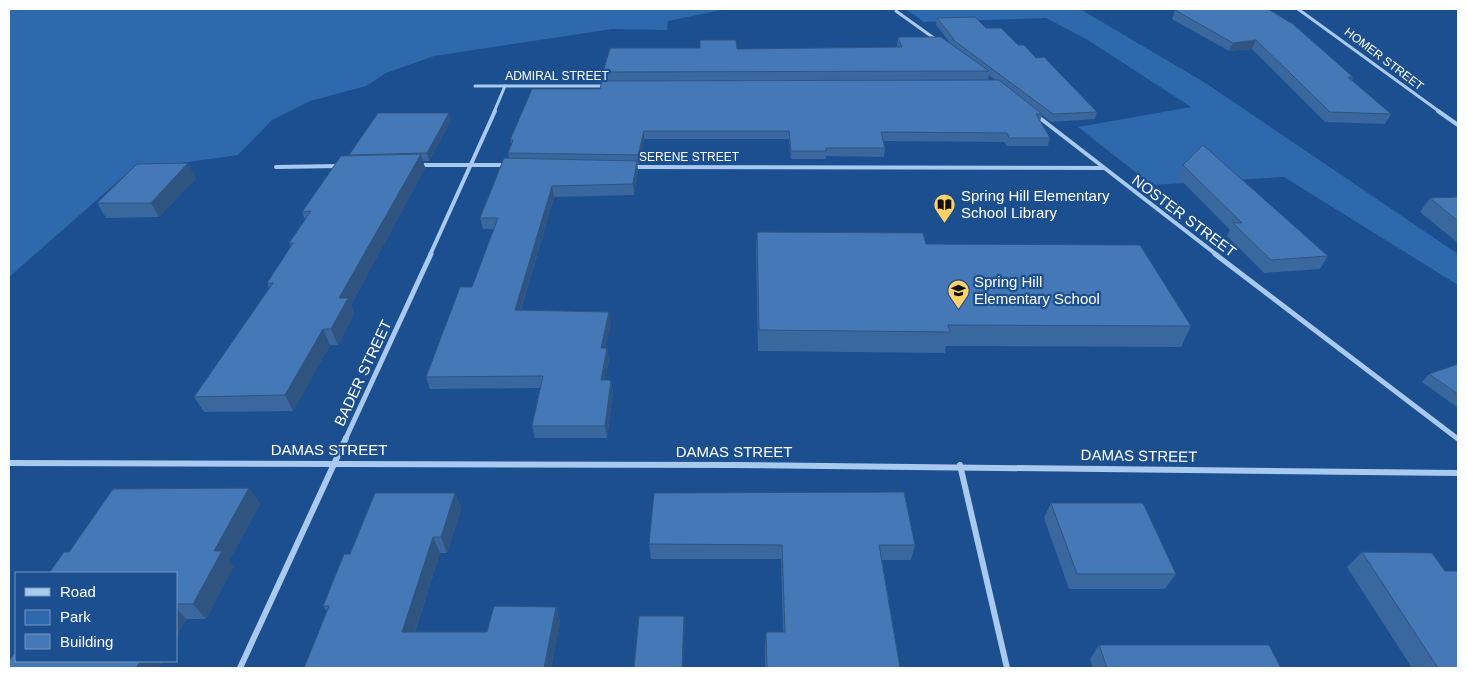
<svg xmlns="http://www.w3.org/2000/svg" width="1467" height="677" font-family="Arial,sans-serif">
	<rect width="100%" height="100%" fill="#1b4f8f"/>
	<g fill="#2e69ad">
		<path d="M9,9H727L668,21L667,30L612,29L434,56L386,73L366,86L310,101L272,120L238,155L131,170L9,277Z"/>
		<path d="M906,9H1080L1207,84L1458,254V285L1284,177L1152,185L1078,127L1191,107L1088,40L1046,18L924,22Z"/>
	</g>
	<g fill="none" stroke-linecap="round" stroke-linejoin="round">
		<g stroke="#a9c9ee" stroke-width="3">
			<path d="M1298,9L1440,112"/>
			<path d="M896,11L938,41"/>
			<path d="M475,86H608"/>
			<path d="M494,112L505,86"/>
		</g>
		<g stroke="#a9c9ee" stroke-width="4">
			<path d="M1438,111L1458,125"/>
			<path d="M1036,115L1217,255"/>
			<path d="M418,165H507"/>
			<path d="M276,167L340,166"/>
			<path d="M631,167L1103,168"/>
			<path d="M430,255L495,111"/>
		</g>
		<g stroke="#a9c9ee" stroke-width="5">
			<path d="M1215,254L1458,439"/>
			<path d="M345,440L431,254"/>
		</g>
		<g stroke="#a9c9ee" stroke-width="6">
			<path d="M9,463L734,465L1458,473"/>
			<path d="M960,465L1007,668"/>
			<path d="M240,668L346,438"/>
		</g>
	</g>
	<g fill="#3a679d" fill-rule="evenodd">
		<path d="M1185,9L1353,77L1352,80L1391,114L1385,124L1325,122L1252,49L1229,51L1172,19L1175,10Z"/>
		<path d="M937,18L986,28L1018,45L1036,58L1097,112L1095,119L1051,122L1042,115L1040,121L1050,138L1048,146H1007L1004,142L883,141L885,148L884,157L826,156V159H791L789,139H644L639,164H637L638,171L634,195L554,197L521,310L611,323L605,348L609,360L605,380H611L613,392L607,438H535L532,426L540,388L430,389L426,377L472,287L494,229H483L480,218L509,158L508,153L511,145L510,140L600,89L604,81L603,72L737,49L897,47L898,37L951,44L936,25ZM989,75L995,80H988Z"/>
		<path d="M451,120L429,161H423L425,168L351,305L354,314L338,345H330L293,411L204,412L194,397L269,288L267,283L291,247L289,243L305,220L302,212L349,155Z"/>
		<path d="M1183,165L1328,256L1320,269L1264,273L1227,236L1230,230L1178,177Z"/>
		<path d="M196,178L159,217L106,218L97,203Z"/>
		<path d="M1458,197V243L1420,212L1430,198Z"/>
		<path d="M757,232L926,244L1191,326L1181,347L946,346L945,353L758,351L756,252Z"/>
		<path d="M1458,364V408L1422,382L1429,374Z"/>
		<path d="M249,488L260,504L229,561L233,567L206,619H186L176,637V573Z"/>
		<path d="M455,493L461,509L447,553H440L415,632H487L556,607L560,622L551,668H304L327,612L323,606L350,554Z"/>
		<path d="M1051,503L1176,574L1165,589H1069L1044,518Z"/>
		<path d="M649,544L915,545L911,560H882L900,668H765V646L766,632H783L781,559H651Z"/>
		<path d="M1362,552L1445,571L1458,668H1412L1347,567Z"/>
		<path d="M1099,645L1281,668H1093L1090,659Z"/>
	</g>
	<g fill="#305480">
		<path d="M1256,40L1252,49L1229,51L1233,43Z"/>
		<path d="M449,113L451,120L429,161L427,153Z"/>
		<path d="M644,131V139L639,164L638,155Z"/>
		<path d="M421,154L425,168L351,305L354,314L338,345L331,329L339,298Z"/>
		<path d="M637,161L638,171L634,195L633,184Z"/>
		<path d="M188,163L196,178L159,217L151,203Z"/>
		<path d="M552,186L554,197L517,322L515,310Z"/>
		<path d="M609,312L611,323L603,360L601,348Z"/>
		<path d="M323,329L330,345L293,411L285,395Z"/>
		<path d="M607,348L609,360L603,392L601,380Z"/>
		<path d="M611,380L613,392L607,438L605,426Z"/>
		<path d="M249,488L260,504L229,561L233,567L206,619L193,604L214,551Z"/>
		<path d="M455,493L461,509L447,553L441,537Z"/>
		<path d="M433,537L440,553L410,646L402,632Z"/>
		<path d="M556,607L560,622L551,668H544Z"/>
		<path d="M176,608L186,619L176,637Z"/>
		<path d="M684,616L685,624L683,668H682Z"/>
		<path d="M141,661H163L159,668H136Z"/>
	</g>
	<g fill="#4478b7" stroke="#305480">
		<path d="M1185,9H1268L1293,24L1353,77H1348L1391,114L1330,112L1256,40L1233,43L1175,10Z"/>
		<path d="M975,17L986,28H1001L1018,45H1024L1036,58L1044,57L1097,112L1053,114L952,39H954L937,18Z"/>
		<path d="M898,37H941L989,71L603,72L610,48H700V40H736L737,49L902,47Z"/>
		<path d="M999,80L1042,114H1036L1050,138H1009L1007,133L881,132L885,148H826V151H791L789,131H644L638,155L508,153L513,140H510L532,89H600L602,81Z"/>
		<path d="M378,113H449L427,153L349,155Z"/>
		<path d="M1203,145L1328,256L1271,260L1233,223H1242L1183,165Z"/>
		<path d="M421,154L339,298H348L331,329H323L285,395L194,397L273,283H267L293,243H289L311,211L302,212L341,156Z"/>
		<path d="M504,158L637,161L633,184L552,186L515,310L609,312L601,348H607L601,380H611L605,426H532L543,376L426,377L460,287H472L498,218H480Z"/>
		<path d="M188,163L151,203H97L137,164Z"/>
		<path d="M1458,197V221L1430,198Z"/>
		<path d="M757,232L923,233L926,244L1140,245L1191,326L948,325L950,332L759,330Z"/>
		<path d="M1458,364V394L1429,374Z"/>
		<path d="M249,488L214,551H222L193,604H176V573H49L64,552H69L113,489Z"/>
		<path d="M904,492L915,545H879L900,668H767L766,632H785L782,545L649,544L654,493Z"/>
		<path d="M375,493H455L441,537H433L402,632H487L494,606L556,607L544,668H304L329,606H323L344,554H350Z"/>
		<path d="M1051,503H1143L1176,574H1077Z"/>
		<path d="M1362,552L1432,553L1445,571H1458V668H1438Z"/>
		<path d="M639,616H684L682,668H634Z"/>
		<path d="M1099,645H1269L1281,668H1107Z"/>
		<path d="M16,651V661H141L136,668H9V661Z"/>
	</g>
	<defs>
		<symbol id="library-pin" viewBox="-11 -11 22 30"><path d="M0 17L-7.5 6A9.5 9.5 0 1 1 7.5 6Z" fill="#ffd166" stroke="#1b4f8f"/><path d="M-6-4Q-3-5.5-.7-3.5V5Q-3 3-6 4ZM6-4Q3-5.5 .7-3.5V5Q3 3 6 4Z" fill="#111"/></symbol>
		<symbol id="school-pin" viewBox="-11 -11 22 30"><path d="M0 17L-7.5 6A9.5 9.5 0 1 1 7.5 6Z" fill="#ffd166" stroke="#1b4f8f"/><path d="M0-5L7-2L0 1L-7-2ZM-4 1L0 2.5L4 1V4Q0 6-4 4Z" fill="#111"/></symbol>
	</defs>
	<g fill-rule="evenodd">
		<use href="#library-pin" x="932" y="192" width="25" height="34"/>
		<use href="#school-pin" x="946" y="278" width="25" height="34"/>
	</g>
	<g text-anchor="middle" stroke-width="4.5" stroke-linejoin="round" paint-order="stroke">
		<g font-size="12" fill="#fff" stroke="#1b4f8f">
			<text transform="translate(1384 59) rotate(37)" y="4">HOMER STREET</text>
			<text x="557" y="80">ADMIRAL STREET</text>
			<text x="689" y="161">SERENE STREET</text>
		</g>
		<g font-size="15" fill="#fff" stroke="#1b4f8f" text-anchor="start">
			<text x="961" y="201">Spring Hill Elementary<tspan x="961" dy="17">School Library</tspan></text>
			<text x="974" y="287">Spring Hill<tspan x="974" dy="17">Elementary School</tspan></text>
		</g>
		<g font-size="15" fill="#fff" stroke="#1b4f8f">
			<text transform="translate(1184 216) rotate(37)" y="5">NOSTER STREET</text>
			<text transform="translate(363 373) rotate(-65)" y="5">BADER STREET</text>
			<text x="329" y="455">DAMAS STREET</text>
			<text x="734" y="457">DAMAS STREET</text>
			<text transform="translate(1139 456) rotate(1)" y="5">DAMAS STREET</text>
		</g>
	</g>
	<rect width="1467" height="677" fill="none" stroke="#ffffff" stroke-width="20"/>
	<rect x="15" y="572" width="162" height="90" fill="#1b4f8f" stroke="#7695bc"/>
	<rect x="25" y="588" width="25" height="8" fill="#a9c9ee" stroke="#7695bc"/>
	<text x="60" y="597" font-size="15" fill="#ffffff">Road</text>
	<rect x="25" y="610" width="25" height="15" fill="#2e69ad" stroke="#7695bc"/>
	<text x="60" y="622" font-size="15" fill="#ffffff">Park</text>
	<rect x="25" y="634" width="25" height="15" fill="#4478b7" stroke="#7695bc"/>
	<text x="60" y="647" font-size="15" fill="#ffffff">Building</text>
</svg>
